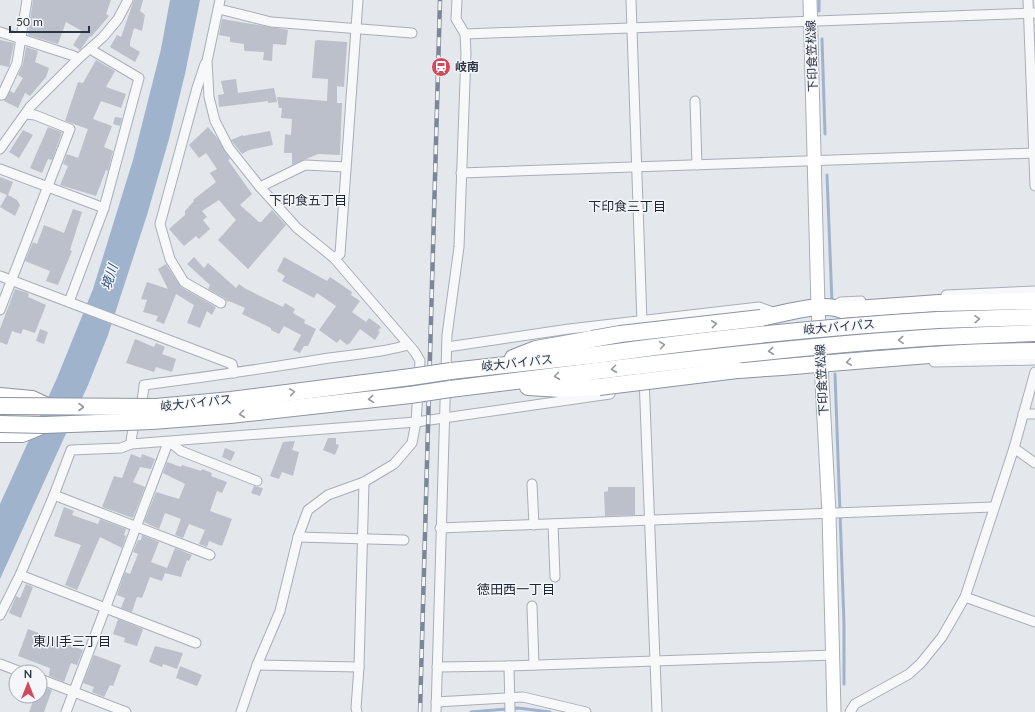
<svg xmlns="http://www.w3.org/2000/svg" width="1035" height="712" font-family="Lato,'Noto Sans JP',sans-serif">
	<rect width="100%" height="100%" fill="#e4e7ec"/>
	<path fill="#9fb4cc" d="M170,0H200L185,74L169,139L147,215L108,335L88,385L0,579V504L57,378L93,289L133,160L161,49Z"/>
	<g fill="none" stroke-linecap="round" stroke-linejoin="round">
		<g stroke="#9fb4cc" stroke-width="3">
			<path d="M819,0V11"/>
			<path d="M822,39L825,134"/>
			<path d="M827,175L832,303"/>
			<path d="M835,374L844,623V684"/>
			<path d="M471,712L518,708L550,712"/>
		</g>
	</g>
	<g fill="#bbc0ca">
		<path d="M33,0H111L106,14L109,16L91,37L90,36L80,50L73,45L82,31L66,22L58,44L28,35Z"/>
		<path d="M134,0H143L140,11L145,15L142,31L134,28L130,42V46L140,52L135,62L110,47L117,35L121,37Z"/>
		<path d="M222,19L288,30L286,45L273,44L272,61L263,60L264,52L245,51L244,49V44L230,42V37L219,35Z"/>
		<path d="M0,40L14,43L9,67L0,65Z"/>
		<path d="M317,40L347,42V44L344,87L337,86V103H342L340,155L318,154L292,165V153H284L285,134L291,135L292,119L281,118L282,108H279L277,97L327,101L328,79L312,78L315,41Z"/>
		<path d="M26,47L38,51L35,62L49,68L46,77L30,96L25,93L18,108L4,101L10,91L14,93L23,78L18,75L23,64Z"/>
		<path d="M96,60L115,71L106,87L126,94L121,108L101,101L93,119L112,126L104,147L113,151L108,171L106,170L96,196L60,185L68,166L63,164L67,154L78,158L88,129L65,121L78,82L83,83Z"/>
		<path d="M236,79L238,93L274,88L277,102L268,103V101L219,107L218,95L224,94L221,81Z"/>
		<path d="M115,117L122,118L120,126L113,124Z"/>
		<path d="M48,127L62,132L52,160L48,159L42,173L30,168Z"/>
		<path d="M208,127L218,139L230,159L228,160L252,194L240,205L259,222H261L272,210L286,225L248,269L218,240L236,220L219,200L202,211L207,217L203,220L210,229L199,239L196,236L184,246L169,229L185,215V211L194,201L193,200L216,182L210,173L217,169L206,153L199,158L189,145Z"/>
		<path d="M23,130L33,135L19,158L9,152Z"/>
		<path d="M270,131L273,145L249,150L242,154L231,140L243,135V136Z"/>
		<path d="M0,177L13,182L8,195L17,200L20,205L15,216L0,207L7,195L0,192Z"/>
		<path d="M73,209L82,212L70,250L72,251L58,285L46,281L50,271L25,261L33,242L37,244L44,225L64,233Z"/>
		<path d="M194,257L204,268L208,263L236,288L239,284L246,289L283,307L285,303L295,309L293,313L305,320L304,323L316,329L308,346H304L300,353L293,350L301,335L284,326L279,334L271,330V328L242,314L245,308L229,301L228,302L224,298L208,289L210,285L187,264Z"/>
		<path d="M284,257L327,281L330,277L352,292L351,295L360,301L352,312L366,322L369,318L381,327L378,331L380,332L375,340L360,329L350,343L347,345L340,339L337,343L319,330L336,306L317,293L314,298L282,281L285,276L277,271Z"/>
		<path d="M166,264L181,287L216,307L212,315L207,311L200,328L187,323L194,305L176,294L164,324L156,321L158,316L143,312L147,300L141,299L147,282L168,289L158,269Z"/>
		<path d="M15,289L25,292L29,294L28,297L46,305L35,333L23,329L21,334L12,331L7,345L0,342V329Z"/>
		<path d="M40,329L48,332L44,344L36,341Z"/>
		<path d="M135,339L154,347L156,343L165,347L162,354L176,359L172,372L156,367L154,372L126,363Z"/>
		<path d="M328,438H336V444L339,445L335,455L323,450Z"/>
		<path d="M295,441L292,450L299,452L293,476L282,472L279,479L270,476L283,442Z"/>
		<path d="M225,448L235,452L231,461L222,457Z"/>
		<path d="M131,454L141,458L142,454L155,459L151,469L140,467L133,482L145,487L133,518L102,507L114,476L122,478Z"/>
		<path d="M167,462L181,467L182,465L201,471L202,469L212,473L211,476L227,482L222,493L217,491L210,511L232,519L222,546L209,541L207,547L199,544L205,530L189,524L183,538L175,535L181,519L165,513L159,529L144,522L156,492L179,499L185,484L163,473Z"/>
		<path d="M254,486L263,488L260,496L251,493Z"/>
		<path d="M608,487H635V515L605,516L604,492L608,491Z"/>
		<path d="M64,507L74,511L72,515L98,524L100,519L126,529L124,535L126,536L122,548L100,537L77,590L65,585L81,545L54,536Z"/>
		<path d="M142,535L159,542L151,562L167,568L162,581L150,577L142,598L137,597L132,612L121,608L125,598L117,595L125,572L130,574L138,554L133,552L138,540H141Z"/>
		<path d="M175,548L192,555L189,561L187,560L181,577L165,573Z"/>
		<path d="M26,584L33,587L21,618L9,613L16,596L20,598Z"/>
		<path d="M118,619L143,629L137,646L124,642L125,638L113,634Z"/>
		<path d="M28,629L83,650L77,665L71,663L64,682L49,676L50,668L18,656Z"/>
		<path d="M155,646L183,653L177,669L163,664L162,667L149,662Z"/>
		<path d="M94,655L121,665L113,686L110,685L104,697L92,692L94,687L83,683Z"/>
		<path d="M180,666L202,675L197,686L176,678Z"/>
		<path d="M44,687L52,690L44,712H29L35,696H40V691L43,692Z"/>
	</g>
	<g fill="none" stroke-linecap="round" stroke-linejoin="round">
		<defs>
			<g id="street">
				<path d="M220,0L207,61L209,97L215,121L229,148L260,187L297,228L334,258L415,352L420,361L416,422L412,443L394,464L364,482L328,495L308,510L298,537L280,611L257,665L241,712"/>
				<path d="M631,0L643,352"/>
				<path d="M1028,0L1035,186"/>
				<path d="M219,9L271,22L412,33"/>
				<path d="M0,32L74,56L77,60"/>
				<path d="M465,34L1035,13"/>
				<path d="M205,64L197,88L160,224L170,259L184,282L221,303"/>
				<path d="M0,95H2L17,63L27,0"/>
				<path d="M695,101L697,165"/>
				<path d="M0,149L30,107L77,60L103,37L118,19L128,0"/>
				<path d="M0,169L104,208L139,78L95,52L91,48"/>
				<path d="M461,173L1035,153"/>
				<path d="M260,187L305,165L346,167"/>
				<path d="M334,258L340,254L358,0"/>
				<path d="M0,276L232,364L234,373"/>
				<path d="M946,295L1035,291"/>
				<path d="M69,302L104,208"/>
				<path d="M834,306L841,302L861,301"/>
				<path d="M0,310L70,129L35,115L26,114"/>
				<path d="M447,347L569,329L759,307L775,313"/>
				<path d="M934,362L1035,360"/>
				<path d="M644,377L657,712"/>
				<path d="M1023,414H1035"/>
				<path d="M131,444C131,423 144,406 144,385C206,377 268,368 329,358C355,354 382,353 407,345"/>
				<path d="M1014,448L1035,463"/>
				<path d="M532,484L534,525"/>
				<path d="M553,524L555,577"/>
				<path d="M440,528L993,507"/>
				<path d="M298,537L404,540"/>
				<path d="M210,555L54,495L71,450L121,448L131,444L416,422L610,394"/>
				<path d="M20,575L196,643"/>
				<path d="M965,597L1035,622"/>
				<path d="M532,606L534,665"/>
				<path d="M0,615L20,575L54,495"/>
				<path d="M0,664L21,672"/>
				<path d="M257,665L359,667"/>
				<path d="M509,666L510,712"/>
				<path d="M437,667L509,666L833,655"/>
				<path d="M40,679L126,712"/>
				<path d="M436,702L523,697L586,712"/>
				<path d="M66,712L166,448L170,442L181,451L257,481"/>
				<path d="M357,712L356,708L359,667L364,482"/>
				<path d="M436,712L447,335L459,247L466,53L465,34L456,19L457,0"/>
				<path d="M850,712L855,704L909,674L921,663L942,637L965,597L1014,448L1035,372"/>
			</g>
			<path id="secondary" d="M810,0L818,307L829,513L834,712"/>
			<g id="highway">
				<path d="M761,318C783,314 822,301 842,310L939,303L1035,301"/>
				<path d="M938,320L1035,317"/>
				<path d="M940,337L1035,333"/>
				<path d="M513,358L536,349L592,339"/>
				<path d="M737,370C837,364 935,351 1035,351"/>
				<path d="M451,371L595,355"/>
				<path d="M528,387L561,389L599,387"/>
				<path d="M450,389L596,371"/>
				<path d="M0,396L32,399L45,405"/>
				<path d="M156,407L231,400L411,377"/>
				<path d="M152,421L230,415L410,395"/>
				<path d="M0,434H22L44,425"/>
			</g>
		</defs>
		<use href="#street" stroke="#a9aeb7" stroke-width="11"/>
		<use href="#secondary" stroke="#a9aeb7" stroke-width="15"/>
		<use href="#highway" stroke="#8b94a3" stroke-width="18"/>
		<use href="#street" stroke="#f7f8fa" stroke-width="9"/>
		<use href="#secondary" stroke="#fff" stroke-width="13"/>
		<use href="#highway" stroke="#fff" stroke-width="16"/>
		<defs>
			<path id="rail" d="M420,712L440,0"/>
		</defs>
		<use href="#rail" stroke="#7d8696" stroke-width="4.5"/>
		<use href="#rail" stroke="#f4f6f9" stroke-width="3" stroke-dasharray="9" stroke-linecap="butt"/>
		<defs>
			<g id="highway-bridge">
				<path d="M592,339L620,334L761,318"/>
				<path d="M595,355C709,339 823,327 938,320"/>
				<path d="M596,371C710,357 825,344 940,337"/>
				<path d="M411,377L451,371"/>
				<path d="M599,387L737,370"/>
				<path d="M410,395L450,389"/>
				<path d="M0,406L156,407"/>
				<path d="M0,424L44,425L152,421"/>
			</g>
		</defs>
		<use href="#highway-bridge" stroke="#8b94a3" stroke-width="18" stroke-linecap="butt"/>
		<use href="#highway-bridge" stroke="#fff" stroke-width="16"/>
	</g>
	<defs><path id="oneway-chevron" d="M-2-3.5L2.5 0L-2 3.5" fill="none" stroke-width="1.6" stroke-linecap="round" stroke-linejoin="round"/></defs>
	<g stroke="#959aa2">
		<use href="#oneway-chevron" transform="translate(977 319) rotate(-2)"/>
		<use href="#oneway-chevron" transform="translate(714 324) rotate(-6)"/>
		<use href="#oneway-chevron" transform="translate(901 340) rotate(176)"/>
		<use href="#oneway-chevron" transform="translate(662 345) rotate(-8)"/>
		<use href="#oneway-chevron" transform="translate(771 351) rotate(174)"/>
		<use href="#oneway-chevron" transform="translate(849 362) rotate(172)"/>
		<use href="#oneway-chevron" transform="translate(614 369) rotate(173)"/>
		<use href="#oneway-chevron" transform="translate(557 376) rotate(173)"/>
		<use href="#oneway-chevron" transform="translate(292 392) rotate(-8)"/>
		<use href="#oneway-chevron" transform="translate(371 399) rotate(174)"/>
		<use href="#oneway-chevron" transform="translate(81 407)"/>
		<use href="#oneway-chevron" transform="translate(242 414) rotate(173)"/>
	</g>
	<defs>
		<symbol id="station-disc" viewBox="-11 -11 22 22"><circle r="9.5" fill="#d1495b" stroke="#f4f6f9"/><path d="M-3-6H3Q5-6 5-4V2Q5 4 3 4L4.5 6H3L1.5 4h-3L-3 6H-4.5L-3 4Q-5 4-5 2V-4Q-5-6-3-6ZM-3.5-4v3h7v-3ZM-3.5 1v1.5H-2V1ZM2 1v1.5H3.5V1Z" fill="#fff"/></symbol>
	</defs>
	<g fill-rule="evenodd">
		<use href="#station-disc" x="430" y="56" width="22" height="22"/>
	</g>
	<g text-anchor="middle" stroke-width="3" stroke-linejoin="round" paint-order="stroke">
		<g font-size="12" fill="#2b3445" stroke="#f4f6f9">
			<text transform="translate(812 56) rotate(-92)" y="4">下印食笠松線</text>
			<text transform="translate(839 327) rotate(-5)" y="4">岐大バイパス</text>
			<text transform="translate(517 363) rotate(-6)" y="4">岐大バイパス</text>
			<text transform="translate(822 380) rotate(-93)" y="4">下印食笠松線</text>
			<text transform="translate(196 403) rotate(-6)" y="4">岐大バイパス</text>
		</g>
		<g font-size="12" font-weight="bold" fill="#2b3445" stroke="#f4f6f9" text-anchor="start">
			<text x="455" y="71">岐南</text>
		</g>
		<g font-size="13" fill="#1d2536" stroke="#f4f6f9">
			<text x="308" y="205">下印食五丁目</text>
			<text x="627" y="211">下印食三丁目</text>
			<text x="516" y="594">徳田西一丁目</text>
			<text x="72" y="646">東川手三丁目</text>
		</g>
		<g font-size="13" font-style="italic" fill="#34527a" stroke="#f4f6f9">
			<text transform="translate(109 277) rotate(-73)" y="5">境川</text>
		</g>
	</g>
	<g transform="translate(28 684)"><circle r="19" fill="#f4f6f9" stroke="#a4a8b1"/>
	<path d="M0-3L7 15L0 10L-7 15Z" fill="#d1495b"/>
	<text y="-6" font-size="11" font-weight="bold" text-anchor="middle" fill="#2b3445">N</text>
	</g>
	<path d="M10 26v6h79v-6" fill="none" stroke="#2b3445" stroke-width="2"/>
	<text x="16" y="26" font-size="12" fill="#2b3445" stroke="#f4f6f9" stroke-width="3" paint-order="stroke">50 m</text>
</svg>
